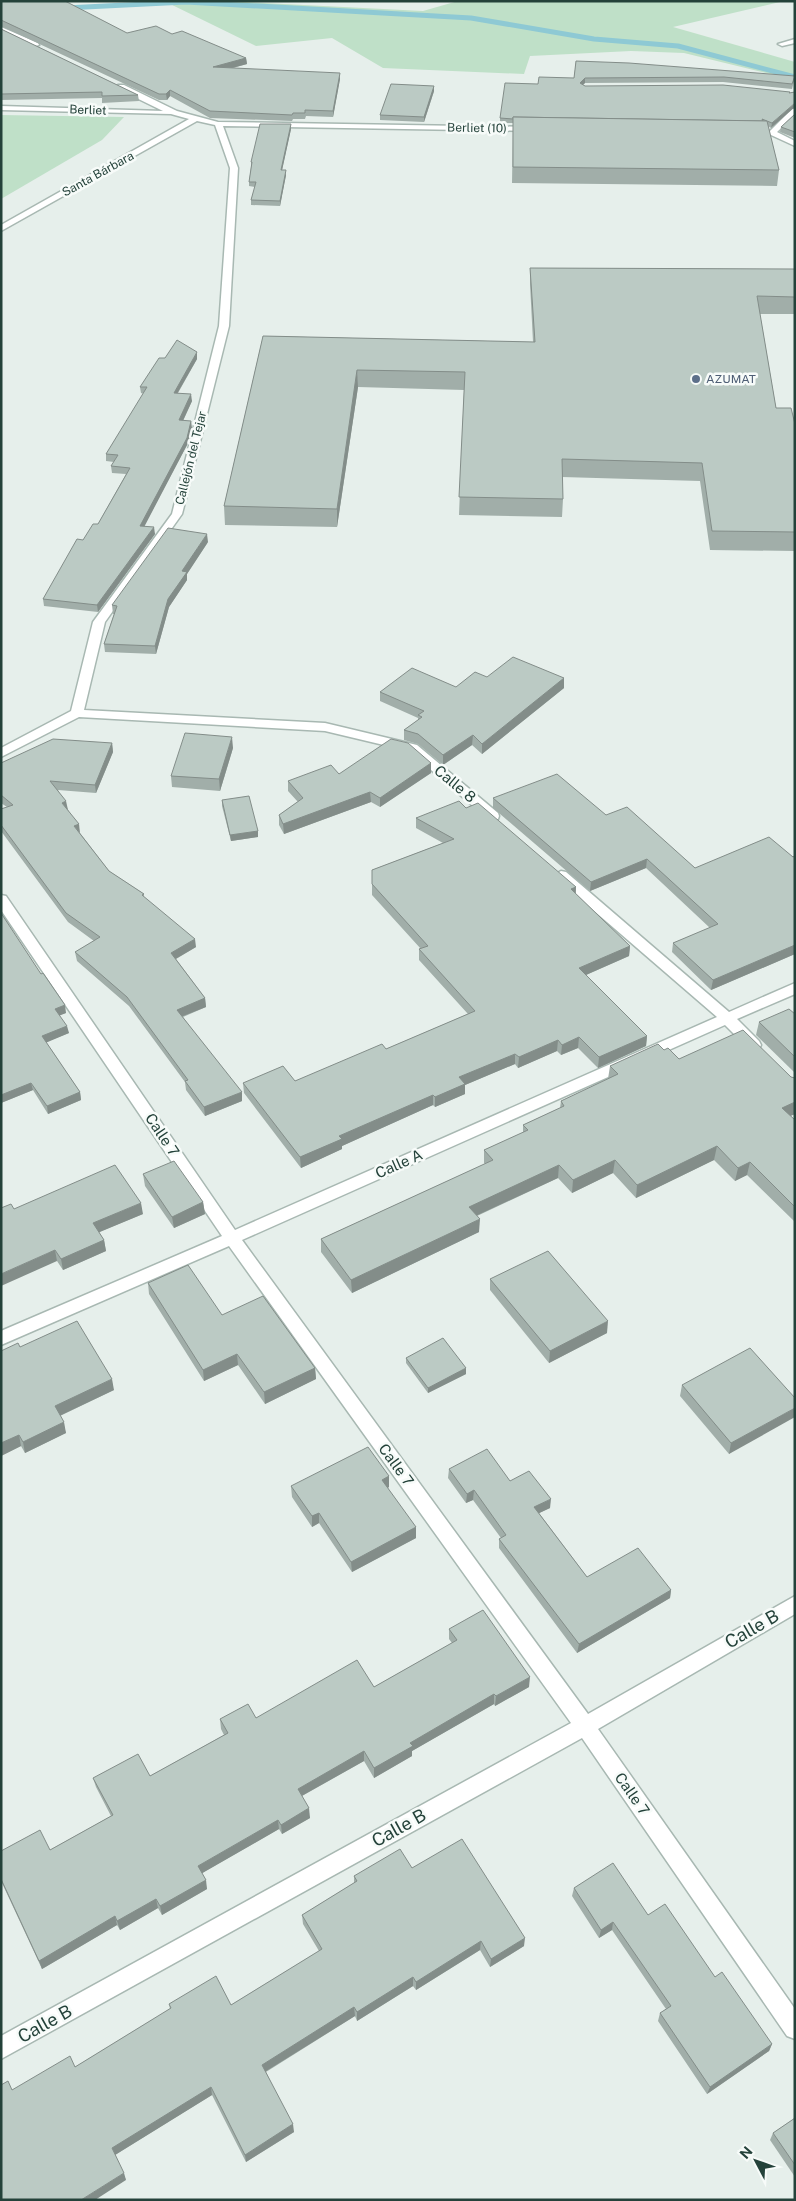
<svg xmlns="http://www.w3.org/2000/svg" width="796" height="2201" font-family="'Public Sans',sans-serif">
	<rect width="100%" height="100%" fill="#e6efeb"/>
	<g fill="#bfe0c8">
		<path d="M164,1H225L423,11L458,1H784L673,27L795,62V80L684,53L631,51L530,56L524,74L383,68L332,38L256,46Z"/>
		<path d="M1,115L124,117L102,140L1,199Z"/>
	</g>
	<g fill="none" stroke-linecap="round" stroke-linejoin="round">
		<path stroke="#8ec9d4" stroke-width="5" d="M65,8L186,2L471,18L594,39L678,46L795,77"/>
		<defs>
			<g id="minor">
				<path d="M1,27L38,43L39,45L32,47L1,32Z"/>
				<path d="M795,39V43L782,46L778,44Z"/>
				<path d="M118,85H124L177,111L218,122L533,127L537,129L533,131L223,126L238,168L229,326L182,514L105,622L84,710L325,723L417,745L498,813L499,816L498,819H488L409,751L325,731L79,717L1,757V748L71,711L93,622L172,514L219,326L230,168L215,125L197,121L1,231V225L189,119L171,114L1,110V106L163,111L118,89Z"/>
				<path d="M792,109H795V115L777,132L795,141V146L771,135H749L745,133L749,131H770Z"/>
				<path d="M561,871L566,872L729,1012L795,983V994L737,1019L759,1041L761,1045L759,1049H749L725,1025L242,1240L588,1714L795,1596V1614L598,1729L795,2009V2039L787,2036L582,1738L1,2059V2036L571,1723L229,1246L1,1345V1331L222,1236L1,910V895L6,896L235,1230L717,1017L556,878L554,875Z"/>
			</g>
		</defs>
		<use href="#minor" stroke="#a8b8b2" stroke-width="3"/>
		<use href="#minor" fill="#fff" fill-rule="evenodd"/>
	</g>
	<g fill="#a1aea9">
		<path d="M1,1L127,33L172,34L246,58L247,64L233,68L340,79L333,117L306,116L305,119H293L292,121L210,118L170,96L167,100H159L1,26Z"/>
		<path d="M1,29L138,95L139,101L102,103V98L1,100Z"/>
		<path d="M576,61L794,81L792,89L723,82L585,83L583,85L585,86L790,92L771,128L768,126L779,170L777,186L512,183L513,123H500V118L538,84L574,78Z"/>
		<path d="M434,86V91L424,122L380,120V115Z"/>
		<path d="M795,114V138L780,132L781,127Z"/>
		<path d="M291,129L282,170L286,175L280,206L251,205V200L255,187L249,186V182L251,167V162Z"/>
		<path d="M530,268L795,269V314H760L776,408L795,424V551L710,550L700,481L562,477L563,499L562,517L459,515L464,390L358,387L337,527L225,525L224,506L263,336L533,342L530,284Z"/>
		<path d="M165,358L197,359L178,393L192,401L183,421L192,428L187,445L144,526L155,534L98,612L44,606L43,599L83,540L98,524L126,474L112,473L111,466L114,462L106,461V454L144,394L141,393L140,387Z"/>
		<path d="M208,542L187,574V580L169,607L156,654L105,652L104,644L114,614H113L112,605Z"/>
		<path d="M487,677L564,678V688L482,754L472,745L443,765L418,744L404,740V730L418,720V718L380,701V692L456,687Z"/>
		<path d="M112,743L113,752L96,793L58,790L80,833L109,871L144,894V897L196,947L176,959L205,998L206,1007L183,1017L242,1101L205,1116L186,1090L185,1082L129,1006L77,961L75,952L94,941L68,922L1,831V809L7,807L1,803V763Z"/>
		<path d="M233,748L220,791L172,787L171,776Z"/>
		<path d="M431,763V773L380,807L371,802L284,834L279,825V815L298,802L288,791V781Z"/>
		<path d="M493,798L606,815L695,868L795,856V954L711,990L672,952L673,943L710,928L646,868L590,891L493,808Z"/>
		<path d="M222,800L258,831V837L231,841L222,806Z"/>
		<path d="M466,808L576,887V894L630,946L629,956L586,975L647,1036L646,1046L598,1068L578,1048L561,1055L557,1051L518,1068L515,1064L465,1085V1094L435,1107L433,1105L342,1146V1149L301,1168L244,1093L243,1083L295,1081L386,1049L468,1014L419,960V949H421L372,895V870L443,843L416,828V818Z"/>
		<path d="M1,913L66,1013L59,1015L69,1033L46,1042L80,1092L81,1100L48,1114L33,1090L1,1103Z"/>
		<path d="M795,1014V1073L756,1035L759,1022Z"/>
		<path d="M664,1050L679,1059L795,1078V1114L790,1116L795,1120V1222L747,1175L735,1181L714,1160L636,1198L613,1173L572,1193L558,1178L477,1216L479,1232L352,1293L321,1252V1239L485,1164L484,1163V1150L523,1133V1125L560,1108L561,1101L608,1079L610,1066Z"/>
		<path d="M143,1174L203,1202L205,1214L174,1228L145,1186Z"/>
		<path d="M14,1209L143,1214L99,1232L104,1240L106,1251L63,1270L57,1261Z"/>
		<path d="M490,1279L607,1333L549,1363L490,1290Z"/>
		<path d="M148,1283L222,1315L315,1368L316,1379L265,1404L238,1365L204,1381L149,1294Z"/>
		<path d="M20,1347L114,1390L60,1416L66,1433L25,1453L21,1446L1,1456V1351Z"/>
		<path d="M406,1358L466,1374L428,1393L406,1363Z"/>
		<path d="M682,1385L795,1398L729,1454L680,1396Z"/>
		<path d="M449,1469L510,1481L550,1508L539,1513L587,1577L671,1590L670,1598L577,1653L499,1548V1539L501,1538L473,1500L466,1503L448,1478Z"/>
		<path d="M389,1476V1487L388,1488L416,1538L352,1572L319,1523L312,1527L292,1497L291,1486Z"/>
		<path d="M449,1629L529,1687L495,1706L494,1704L412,1751V1756L374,1778L364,1761L302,1796L310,1818L282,1834L279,1829L202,1873L207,1889L162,1915L158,1908L120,1930L117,1925L42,1969L1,1881V1851L50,1850L111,1816L96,1787L93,1778L150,1776L224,1735L221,1729L220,1719L256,1718L374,1687L452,1643L449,1639Z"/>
		<path d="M412,1868L524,1946L490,1967L480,1950L416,1990L413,1986L357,2021L355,2016L266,2072L294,2132L246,2162L212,2095L115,2155L126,2180L12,2090L75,2067L170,2009L169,2004L231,2005L319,1951L303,1924L302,1915L354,1883V1876Z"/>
		<path d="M574,1888L648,1915L715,1977L772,2044L769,2051L707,2094L658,2021L660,2013L666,2009L612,1930L599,1938L572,1896Z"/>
		<path d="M795,2118V2177L770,2140L773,2133Z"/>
	</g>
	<g fill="#838d89">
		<path d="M246,58L247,64L213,73V67Z"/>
		<path d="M340,73V79L333,117V111Z"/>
		<path d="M585,78V83L579,88L580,83Z"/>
		<path d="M434,86V91L424,122V117Z"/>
		<path d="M170,90V96L167,100L166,94Z"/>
		<path d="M795,103V107L771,128L772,123Z"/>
		<path d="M291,124V129L281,175V170Z"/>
		<path d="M286,170V175L280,206V201Z"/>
		<path d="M197,352V359L174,399V393Z"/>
		<path d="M357,370L358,387L337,527V509Z"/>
		<path d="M191,394L192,401L180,427L179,420Z"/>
		<path d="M191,421L192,428L187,445L141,533L140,526Z"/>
		<path d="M154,527L155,534L98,612L97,605Z"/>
		<path d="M207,534L208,542L187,574V580L169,607L156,654L155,646L168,599L182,571Z"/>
		<path d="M564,678V688L482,754V744Z"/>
		<path d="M473,735L472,745L443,765V755Z"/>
		<path d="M232,737L233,748L220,791L219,779Z"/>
		<path d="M112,743L113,752L96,793L95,785Z"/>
		<path d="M431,763V773L380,807V798Z"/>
		<path d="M370,792L371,802L284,834L283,824Z"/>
		<path d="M66,801L68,810L62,803Z"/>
		<path d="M79,824L80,833L74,826Z"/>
		<path d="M258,831V837L231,841L230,835Z"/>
		<path d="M647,859L646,868L590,891L591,882Z"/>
		<path d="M576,887L575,897L571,889Z"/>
		<path d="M195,939L196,947L172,961L171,953Z"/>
		<path d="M795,945V954L711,990L713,980Z"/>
		<path d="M630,946L629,956L579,978V968Z"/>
		<path d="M205,998L206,1007L178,1018L177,1010Z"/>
		<path d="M65,1005L66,1013L56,1017L55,1009Z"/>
		<path d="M67,1026L69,1033L43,1044L42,1036Z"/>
		<path d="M647,1036L646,1046L598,1068L599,1057Z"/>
		<path d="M579,1037L578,1048L561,1055L562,1045Z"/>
		<path d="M558,1040L557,1051L518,1068L519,1057Z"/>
		<path d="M515,1054V1064L465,1085V1094L435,1107V1097L459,1077Z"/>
		<path d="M31,1083L33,1090L1,1103V1095Z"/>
		<path d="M80,1092L81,1100L48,1114L47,1106Z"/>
		<path d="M242,1092V1101L205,1116L204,1107Z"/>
		<path d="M433,1095V1105L342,1146V1149L301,1168L300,1157L339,1136Z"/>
		<path d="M795,1102V1114L779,1121L782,1108Z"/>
		<path d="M717,1146L714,1160L636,1198L637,1185Z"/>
		<path d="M615,1160L613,1173L572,1193L573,1180Z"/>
		<path d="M750,1162L747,1175L735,1181L738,1168Z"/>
		<path d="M559,1165L558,1178L469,1219V1207Z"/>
		<path d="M203,1202L205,1214L174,1228L172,1217Z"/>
		<path d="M141,1203L143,1214L95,1234L93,1223Z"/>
		<path d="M480,1219L479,1232L352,1293L351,1280Z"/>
		<path d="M104,1240L106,1251L63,1270L61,1259Z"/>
		<path d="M55,1250L57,1261L1,1286V1274Z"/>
		<path d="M608,1321L607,1333L549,1363L550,1351Z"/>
		<path d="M237,1354L238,1365L204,1381L203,1370Z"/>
		<path d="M315,1368L316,1379L265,1404L264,1392Z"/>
		<path d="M466,1368V1374L428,1393V1388Z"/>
		<path d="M112,1379L114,1390L57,1417L55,1406Z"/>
		<path d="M795,1408V1417L729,1454L731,1443Z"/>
		<path d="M64,1422L66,1433L25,1453L23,1442Z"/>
		<path d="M19,1435L21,1446L1,1456V1443Z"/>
		<path d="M389,1476V1487L382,1490V1480Z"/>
		<path d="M474,1490L473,1500L466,1503L467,1494Z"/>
		<path d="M551,1499L550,1508L533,1516L534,1507Z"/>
		<path d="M319,1513V1523L312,1527V1516Z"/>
		<path d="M416,1527V1538L352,1572L351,1562Z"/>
		<path d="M671,1590L670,1598L577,1653L579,1644Z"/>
		<path d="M530,1677L529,1687L495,1706L496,1696Z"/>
		<path d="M494,1694V1704L412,1751V1756L374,1778V1768L410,1743Z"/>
		<path d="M364,1751V1761L298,1798V1789Z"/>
		<path d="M309,1808L310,1818L282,1834L281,1825Z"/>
		<path d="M278,1820L279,1829L199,1875L198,1866Z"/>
		<path d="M206,1880L207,1889L162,1915L160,1906Z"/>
		<path d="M156,1899L158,1908L120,1930L117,1921Z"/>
		<path d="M115,1916L117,1925L42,1969L39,1961Z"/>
		<path d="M613,1922L612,1930L599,1938L601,1930Z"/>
		<path d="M525,1938L524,1946L490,1967L491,1959Z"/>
		<path d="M481,1941L480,1950L416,1990V1982Z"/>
		<path d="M413,1977V1986L357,2021V2012Z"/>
		<path d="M354,2007L355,2016L263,2073L262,2065Z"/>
		<path d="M772,2044L769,2051L707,2094L710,2087Z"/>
		<path d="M211,2087L212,2095L115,2155L112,2148Z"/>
		<path d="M293,2124L294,2132L246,2162L245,2155Z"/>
		<path d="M124,2173L126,2180L95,2200H81Z"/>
	</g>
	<g fill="#bbcac4" stroke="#838d89">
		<path d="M1,1H65L127,33L156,26L172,34L182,31L246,58L213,67L340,73L333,111L305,110V113H293L292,115L210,111L170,90L166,94H159L1,20Z"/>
		<path d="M1,29L138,95L102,96V92L1,94Z"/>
		<path d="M576,61L629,63L795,76L792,84L724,77L585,78L580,83L585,86L723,85L790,92L789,93L795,92V103L772,123L762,119L763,121L513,117V119L500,118L505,83L538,84L539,77L574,78Z"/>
		<path d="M391,84L434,86L424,117L380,115Z"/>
		<path d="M795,114V132L781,127Z"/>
		<path d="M513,117L767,121L779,170L513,167Z"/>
		<path d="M260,124H291L281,170H286L280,201L251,200L256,182H249L252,162H251Z"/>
		<path d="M530,268L795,269V297L757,296L776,408H791L795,424V532L712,531L702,463L562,459L563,499L459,497L465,372L357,370L337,509L224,506L263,336L535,342Z"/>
		<path d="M177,340L197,352L174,393L191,394L179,420L191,421L187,438L140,526L154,527L97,605L43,599L77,539L83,540L93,524H98L130,468L111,466L118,455L106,454L147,387H140L159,358H165Z"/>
		<path d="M168,528L207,534L182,571L187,572L168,599L155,646L104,644L117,606L112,605Z"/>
		<path d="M513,657L564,678L482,744L473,735L443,755L418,734L404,730L422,717L418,715L424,711L380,692L412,668L456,687L475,672L487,677Z"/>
		<path d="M185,733L232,737L219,779L171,776Z"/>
		<path d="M53,739L112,743L95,785L50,781L66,801L62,803L79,824L74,826L109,871L144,894L142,895L195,939L171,953L205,998L177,1010L242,1092L204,1107L185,1081L188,1080L127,997L75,952L100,937L66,913L1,825V809L13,805L1,795V763Z"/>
		<path d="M391,739L408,743L431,763L380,798L370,792L283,824L279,815L303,798L288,781L331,765L339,774Z"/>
		<path d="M557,774L606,815L627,807L695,868L769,837L793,857L795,856V945L713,980L673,943L718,924L647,859L591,882L493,798Z"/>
		<path d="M249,796L258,831L230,835L222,800Z"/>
		<path d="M459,801L466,808L478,803L576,887L571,889L630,946L579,968L647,1036L599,1057L579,1037L562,1045L558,1040L519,1057L515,1054L459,1077L465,1084L435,1097L433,1095L339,1136L342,1139L300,1157L243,1083L283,1066L295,1081L382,1044L386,1049L475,1011L419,949L428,946L372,884V870L454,839L416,818Z"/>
		<path d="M1,913L41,974L43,973L65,1005L55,1009L67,1026L42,1036L80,1092L47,1106L31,1083L1,1095Z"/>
		<path d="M789,1009L795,1014V1057L759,1022Z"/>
		<path d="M743,1030L791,1077L795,1078V1102L782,1108L795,1120V1207L750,1162L738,1168L717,1146L637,1185L615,1160L573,1180L559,1165L469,1207L480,1219L351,1280L321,1239L493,1160L484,1150L528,1130L523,1125L564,1106L561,1101L618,1074L610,1066L658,1044L664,1050L668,1048L679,1059Z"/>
		<path d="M174,1161L203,1202L172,1217L143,1174Z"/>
		<path d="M115,1165L141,1203L93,1223L104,1240L61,1259L55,1250L1,1274V1208L11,1204L14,1209Z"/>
		<path d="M548,1251L608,1321L550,1351L490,1279Z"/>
		<path d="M188,1265L222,1315L263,1296L315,1368L264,1392L237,1354L203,1370L148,1283Z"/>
		<path d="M77,1321L112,1379L55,1406L64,1422L23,1442L19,1435L1,1443V1351L18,1343L20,1347Z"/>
		<path d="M443,1338L466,1368L428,1388L406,1358Z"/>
		<path d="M750,1348L795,1398V1408L731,1443L682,1385Z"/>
		<path d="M368,1447L389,1476L382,1480L416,1527L351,1562L319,1513L312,1516L291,1486Z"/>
		<path d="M487,1449L510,1481L529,1471L551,1499L534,1507L587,1577L638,1548L671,1590L579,1644L499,1539L506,1535L474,1490L467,1494L449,1469Z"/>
		<path d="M483,1610L530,1677L496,1696L494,1694L410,1743L413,1746L374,1768L364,1751L298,1789L309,1808L281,1825L278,1820L198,1866L206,1880L160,1906L156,1899L117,1921L115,1916L39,1961L1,1879V1851L40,1830L50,1850L113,1815L93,1778L138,1754L150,1776L228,1733L220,1719L248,1704L256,1718L357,1660L374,1687L457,1640L449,1629Z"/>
		<path d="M462,1839L525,1938L491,1959L481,1941L416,1982L413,1977L357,2012L354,2007L262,2065L293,2124L245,2155L211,2087L112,2148L124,2173L81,2200H1V2085L8,2081L12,2090L70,2056L75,2067L171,2008L169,2004L216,1976L231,2005L322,1949L302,1915L357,1881L354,1876L400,1849L412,1868Z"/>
		<path d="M613,1863L648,1915L665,1904L715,1977L722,1972L772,2044L710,2087L660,2013L671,2006L613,1922L601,1930L574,1888Z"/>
		<path d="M795,2118V2165L773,2133Z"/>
	</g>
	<circle fill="#5c6f8a" stroke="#f7fbf9" stroke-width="2" cx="696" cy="379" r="5"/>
	<g text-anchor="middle" stroke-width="5" stroke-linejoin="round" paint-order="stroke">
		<g font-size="12" fill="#24423a" stroke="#f7fbf9">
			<text transform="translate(88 110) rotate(2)" y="4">Berliet</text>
			<text transform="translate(477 128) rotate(1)" y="4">Berliet (10)</text>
			<text transform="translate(98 174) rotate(-29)" y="4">Santa Bárbara</text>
			<text transform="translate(191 458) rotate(-76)" y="4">Callejón del Tejar</text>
		</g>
		<g font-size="12" fill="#4e5e75" stroke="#f7fbf9" text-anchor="start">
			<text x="706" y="383">AZUMAT</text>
		</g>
		<g font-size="15" fill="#24423a" stroke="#f7fbf9">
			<text transform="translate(455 784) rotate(40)" y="5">Calle 8</text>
			<text transform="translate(162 1135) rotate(56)" y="5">Calle 7</text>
			<text transform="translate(399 1164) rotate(-24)" y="5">Calle A</text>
			<text transform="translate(396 1465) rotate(54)" y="5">Calle 7</text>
			<text transform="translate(632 1794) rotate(55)" y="5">Calle 7</text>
		</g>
		<g font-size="18" fill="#24423a" stroke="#f7fbf9">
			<text transform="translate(752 1629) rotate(-30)" y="6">Calle B</text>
			<text transform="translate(399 1828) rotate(-29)" y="6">Calle B</text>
			<text transform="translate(45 2024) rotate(-29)" y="6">Calle B</text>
		</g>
	</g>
	<rect width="796" height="2201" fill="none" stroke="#24423a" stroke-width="5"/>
	<g transform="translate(756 2161) rotate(311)" stroke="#f7fbf9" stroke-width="4" paint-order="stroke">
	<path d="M0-4L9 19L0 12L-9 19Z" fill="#24423a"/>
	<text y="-8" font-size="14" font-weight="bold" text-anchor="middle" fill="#24423a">N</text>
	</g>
</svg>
